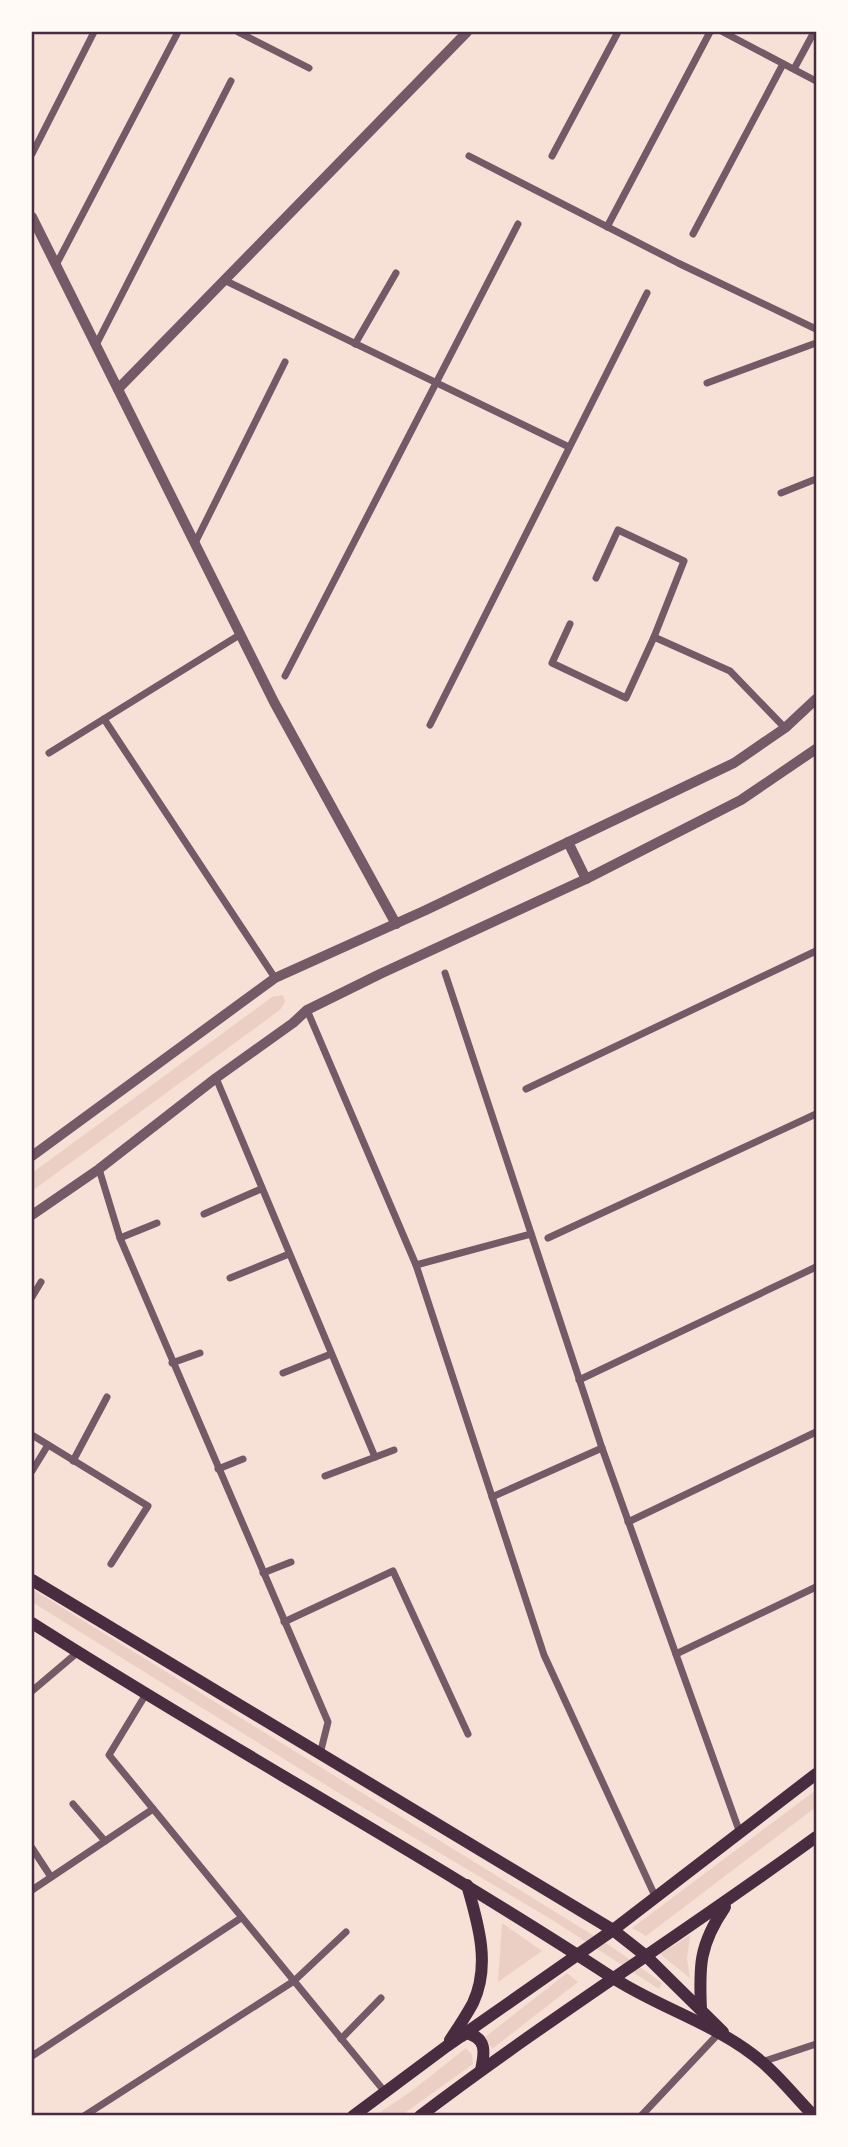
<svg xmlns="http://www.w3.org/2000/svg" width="848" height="2147" font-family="Overpass,sans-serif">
	<rect width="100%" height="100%" fill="#f7e1d7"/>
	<g fill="#ebcfc5">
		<path d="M283,995L285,1002L280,1010L32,1191V1173L272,997Z"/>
		<path d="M32,1589L612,1947L662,1983L659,1989L549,1918L337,1792L32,1602Z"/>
		<path d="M816,1790V1807L646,1936L632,1928Z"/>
		<path d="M502,1923L542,1951L498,1982Z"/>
		<path d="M690,1935L687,1959L690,1978L660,1954Z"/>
		<path d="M567,1973L578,1982L492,2049L485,2037Z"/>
		<path d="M466,2048L472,2055L473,2064L402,2115H376L413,2090Z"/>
	</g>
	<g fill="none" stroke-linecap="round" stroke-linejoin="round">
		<g stroke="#755966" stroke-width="7">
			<path d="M238,32L309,68"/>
			<path d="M723,32L816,81"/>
			<path d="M794,69L814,32"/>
			<path d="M32,154L94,32"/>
			<path d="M469,156L678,263L816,329"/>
			<path d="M552,156L618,32"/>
			<path d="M607,227L710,32"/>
			<path d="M693,234L783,64"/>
			<path d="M56,265L178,32"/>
			<path d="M224,280L569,447"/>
			<path d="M355,344L396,273"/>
			<path d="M96,345L231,81"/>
			<path d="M707,383L816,343"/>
			<path d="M781,493L816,479"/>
			<path d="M195,543L285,362"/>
			<path d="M596,578L618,530L684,561L654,637L730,671L785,728"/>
			<path d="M570,624L552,663L626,698L654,637"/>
			<path d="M285,676L518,224"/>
			<path d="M104,719L275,978"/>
			<path d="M430,725L647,293"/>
			<path d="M49,753L241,634"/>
			<path d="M445,973L602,1448L740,1833"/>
			<path d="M307,1010L416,1265L544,1655L655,1896"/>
			<path d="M216,1078L375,1457"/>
			<path d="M526,1089L816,951"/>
			<path d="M99,1169L120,1238L328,1722L320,1754"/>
			<path d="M204,1214L261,1189"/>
			<path d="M120,1238L157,1223"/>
			<path d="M548,1238L816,1114"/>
			<path d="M416,1265L531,1234"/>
			<path d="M230,1278L289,1254"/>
			<path d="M32,1297L41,1282"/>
			<path d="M172,1363L200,1353"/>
			<path d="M283,1373L331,1354"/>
			<path d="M579,1380L816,1267"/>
			<path d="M32,1435L148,1506L111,1564"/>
			<path d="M73,1461L107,1397"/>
			<path d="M218,1469L243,1459"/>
			<path d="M32,1471L48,1445"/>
			<path d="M325,1476L394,1450"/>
			<path d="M492,1497L602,1448"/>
			<path d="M628,1522L816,1432"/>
			<path d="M263,1573L291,1562"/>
			<path d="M284,1622L393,1571L468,1734"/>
			<path d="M676,1654L816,1587"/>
			<path d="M32,1691L78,1652"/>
			<path d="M146,1694L109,1755L385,2092"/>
			<path d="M73,1804L105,1841"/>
			<path d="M32,1848L51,1877"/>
			<path d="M32,1890L153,1809"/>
			<path d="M341,2039L381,1998"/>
			<path d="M32,2056L241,1918"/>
			<path d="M762,2062L816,2044"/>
			<path d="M84,2116L294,1981L346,1932"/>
			<path d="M641,2116L720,2032"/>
		</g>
		<g stroke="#755966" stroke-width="10">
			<path d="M32,217L274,702L396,924"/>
			<path d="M118,389L467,32"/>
			<path d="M568,842L586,879"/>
			<path d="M32,1156L275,978L426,910L734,763L785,728L816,699"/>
			<path d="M32,1215L99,1169L216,1078L293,1023L307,1010L380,974L586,879L741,800L816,749"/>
		</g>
		<g stroke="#4a2c40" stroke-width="12">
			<path d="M32,1580L613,1930L646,1956L723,2032"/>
			<path d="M32,1623C222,1744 421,1853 610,1976C658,2008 718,2024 762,2062C781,2078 796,2098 814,2116"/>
			<path d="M701,2010C699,1966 699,1945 725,1907"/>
			<path d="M462,2036L465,2033C487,2037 485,2052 481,2070"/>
			<path d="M450,2040C458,2028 466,2016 473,2003C491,1965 478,1923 467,1885"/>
			<path d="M353,2116L447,2046L613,1930L816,1774"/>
			<path d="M420,2116C549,2018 686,1932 816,1837"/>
		</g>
	</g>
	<rect width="848" height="2147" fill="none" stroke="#fffaf5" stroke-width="66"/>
	<rect x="33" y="33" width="782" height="2081" fill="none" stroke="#4a2c40" stroke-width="2.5"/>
</svg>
